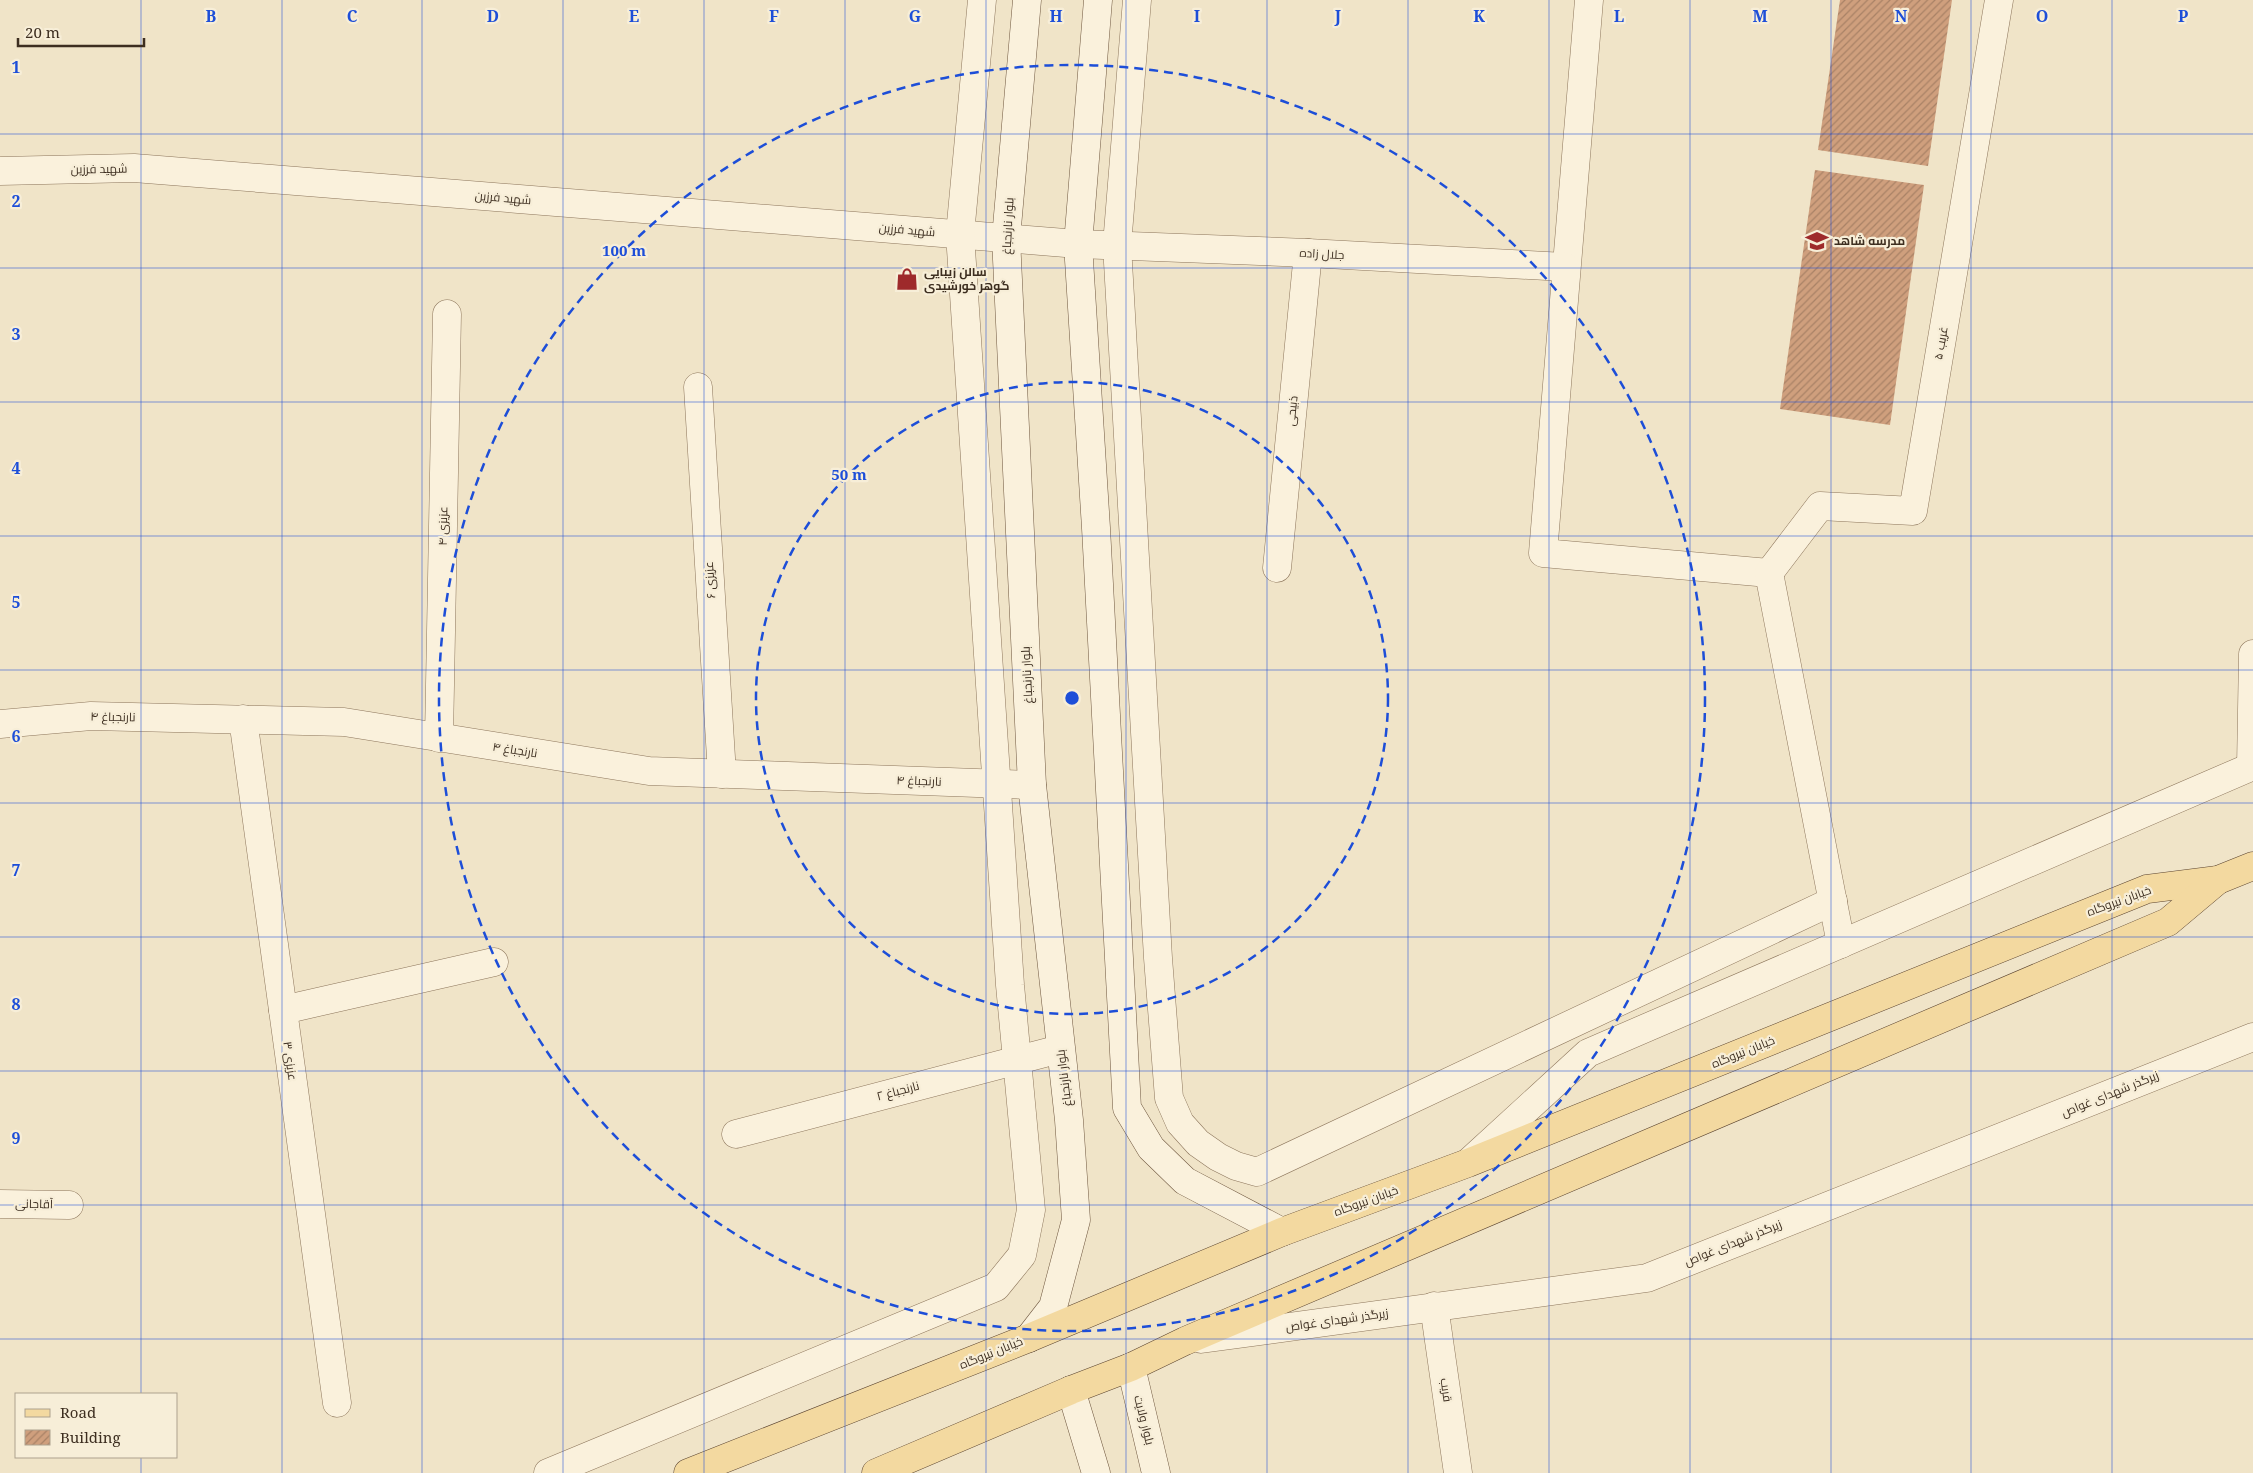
<svg xmlns="http://www.w3.org/2000/svg" width="2253" height="1473" font-family="'Noto Serif',Cairo,serif">
	<defs>
		<pattern id="building-hatch" width="6" height="6" patternUnits="userSpaceOnUse" patternTransform="scale(1.25)"><rect width="6" height="6" fill="#cf9f7d"/><path d="M-1 1l2-2M0 6l6-6M5 7l2-2" fill="none" stroke="#a98266"/></pattern>
	</defs>
	<rect width="100%" height="100%" fill="#f0e4c8"/>
	<g fill="url(#building-hatch)">
		<path d="M1840,0H1952L1928,166L1818,150Z"/>
		<path d="M1815,170L1924,185L1890,425L1780,409Z"/>
	</g>
	<g fill="none" stroke-linecap="round" stroke-linejoin="round">
		<defs>
			<g id="street">
				<path d="M1137,0L1117,245L1158,958L1169,1098L1180,1123L1198,1143L1218,1157L1236,1166L1257,1172L1833,901"/>
				<path d="M1589,0L1543,553L1769,573"/>
				<path d="M0,171L134,168L1078,244L1308,253L1565,267"/>
				<path d="M698,387L722,774"/>
				<path d="M1277,568L1308,253"/>
				<path d="M1769,573L1820,506L1913,511L1999,0"/>
				<path d="M1769,573L1841,944"/>
				<path d="M243,719L337,1403"/>
				<path d="M0,724L91,716L344,722L649,771L1032,785"/>
				<path d="M439,738L447,314"/>
				<path d="M2251,767L2253,654"/>
				<path d="M283,1010L494,962"/>
				<path d="M736,1134L1060,1049"/>
				<path d="M1469,1162L1588,1053L2253,766"/>
				<path d="M0,1204L69,1205"/>
				<path d="M1434,1306L1458,1473"/>
				<path d="M1201,1339L1647,1278L2253,1037"/>
				<path d="M548,1473L996,1287L1022,1255L1031,1210L1010,985L960,234L982,0"/>
			</g>
			<g id="secondary">
				<path d="M1027,0L1006,238L1032,785L1069,1120L1076,1220L1053,1307L1029,1338"/>
				<path d="M1098,0L1078,244L1096,528L1127,1108L1151,1148L1185,1181L1282,1232"/>
				<path d="M1131,1367L1156,1473"/>
				<path d="M1071,1390L1096,1473"/>
			</g>
			<g id="primary">
				<path d="M688,1473L1029,1338L1282,1232L1468,1163L2147,889L2218,880L2253,866"/>
				<path d="M876,1473L1071,1390L1131,1367L1185,1341L2168,922L2218,880"/>
			</g>
		</defs>
		<use href="#street" stroke="#8d765c" stroke-width="29"/>
		<use href="#secondary" stroke="#6f573f" stroke-width="29"/>
		<use href="#primary" stroke="#5b4430" stroke-width="29"/>
		<use href="#street" stroke="#faf1dc" stroke-width="28"/>
		<use href="#secondary" stroke="#faf1dc" stroke-width="28"/>
		<use href="#primary" stroke="#f3d9a0" stroke-width="28"/>
	</g>
	<path fill="none" stroke="#1d4ed8" stroke-width="1" stroke-opacity="0.55" d="M141,0V1394M282,0V1473M422,0V1473M563,0V1473M704,0V1473M845,0V1473M986,0V1473M1126,0V1473M1267,0V1473M1408,0V1473M1549,0V1473M1690,0V1473M1831,0V1473M1971,0V1473M2112,0V1473M0,134H2253M0,268H2253M0,402H2253M0,536H2253M0,670H2253M0,803H2253M0,937H2253M0,1071H2253M0,1205H2253M0,1339H2253M141,1457V1473"/>
	<g fill="none" stroke="#1d4ed8" stroke-width="2.5" stroke-dasharray="9 6">
		<circle cx="1072" cy="698" r="316"/>
		<circle cx="1072" cy="698" r="633"/>
	</g>
	<defs>
		<symbol id="school-bare" viewBox="-9 -9 18 18"><path d="M0-5L7-2L0 1L-7-2ZM-4 1L0 2.5L4 1V4Q0 6-4 4Z" fill="#9e2a2b" stroke="#f7eed8" stroke-width="2.5" paint-order="stroke"/></symbol>
		<symbol id="shop-bare" viewBox="-9 -9 18 18"><path d="M-5-2.5h2.3a2.7 3.5 0 0 1 5.4 0H5L5.5 6h-11ZM-1.5-2.5h3a1.5 2.3 0 0 0-3 0Z" fill="#9e2a2b" stroke="#f7eed8" stroke-width="2.5" paint-order="stroke"/></symbol>
	</defs>
	<g fill-rule="evenodd">
		<use href="#school-bare" x="1801" y="225" width="32" height="32"/>
		<use href="#shop-bare" x="891" y="263" width="32" height="32"/>
	</g>
	<g text-anchor="middle" stroke-width="4.5" stroke-linejoin="round" paint-order="stroke">
		<g font-size="12" fill="#3d2e20" stroke="#f7eed8">
			<text transform="translate(99 169) rotate(-1)" y="4">شهید فرزین</text>
			<text transform="translate(503 198) rotate(5)" y="4">شهید فرزین</text>
			<text transform="translate(1008 226) rotate(-87)" y="4">بلوار نارنجباغ</text>
			<text transform="translate(907 230) rotate(5)" y="4">شهید فرزین</text>
			<text transform="translate(1322 254) rotate(3)" y="4">جلال زاده</text>
			<text transform="translate(1941 343) rotate(-80)" y="4">غریب ۵</text>
			<text transform="translate(1292 411) rotate(-84)" y="4">ذبیحی</text>
			<text transform="translate(443 526) rotate(-89)" y="4">عزیزی ۴</text>
			<text transform="translate(710 580) rotate(-94)" y="4">عزیزی ۶</text>
			<text transform="translate(1027 675) rotate(-93)" y="4">بلوار نارنجباغ</text>
			<text transform="translate(113 717) rotate(1)" y="4">نارنجباغ ۴</text>
			<text transform="translate(515 750) rotate(9)" y="4">نارنجباغ ۴</text>
			<text transform="translate(919 781) rotate(2)" y="4">نارنجباغ ۴</text>
			<text transform="translate(2119 901) rotate(-20)" y="4">خیابان نیروگاه</text>
			<text transform="translate(1743 1052) rotate(-22)" y="4">خیابان نیروگاه</text>
			<text transform="translate(290 1061) rotate(82)" y="4">عزیزی ۳</text>
			<text transform="translate(1064 1078) rotate(-97)" y="4">بلوار نارنجباغ</text>
			<text transform="translate(898 1091) rotate(-15)" y="4">نارنجباغ ۲</text>
			<text transform="translate(2110 1094) rotate(-22)" y="4">زیرگذر شهدای غواص</text>
			<text transform="translate(1366 1201) rotate(-20)" y="4">خیابان نیروگاه</text>
			<text transform="translate(34 1204) rotate(1)" y="4">آقاجانی</text>
			<text transform="translate(1733 1243) rotate(-22)" y="4">زیرگذر شهدای غواص</text>
			<text transform="translate(1337 1320) rotate(-8)" y="4">زیرگذر شهدای غواص</text>
			<text transform="translate(991 1353) rotate(-22)" y="4">خیابان نیروگاه</text>
			<text transform="translate(1446 1390) rotate(82)" y="4">قریب</text>
			<text transform="translate(1144 1420) rotate(76)" y="4">بلوار ولایت</text>
		</g>
		<g font-size="12" font-weight="bold" fill="#3d2e20" stroke="#f7eed8" text-anchor="start">
			<text x="1834" y="245">مدرسه شاهد</text>
			<text x="924" y="276">سالن زیبایی<tspan x="924" dy="14">گوهر خورشیدی</tspan></text>
		</g>
	</g>
	<g font-size="16" text-anchor="middle" font-weight="bold" fill="#1d4ed8" stroke="#f7eed8" stroke-width="4.5" stroke-linejoin="round" paint-order="stroke">
		<text x="211" y="22">B</text>
		<text x="352" y="22">C</text>
		<text x="493" y="22">D</text>
		<text x="634" y="22">E</text>
		<text x="774" y="22">F</text>
		<text x="915" y="22">G</text>
		<text x="1056" y="22">H</text>
		<text x="1197" y="22">I</text>
		<text x="1338" y="22">J</text>
		<text x="1479" y="22">K</text>
		<text x="1619" y="22">L</text>
		<text x="1760" y="22">M</text>
		<text x="1901" y="22">N</text>
		<text x="2042" y="22">O</text>
		<text x="2183" y="22">P</text>
		<text x="16" y="73">1</text>
		<text x="16" y="207">2</text>
		<text x="16" y="340">3</text>
		<text x="16" y="474">4</text>
		<text x="16" y="608">5</text>
		<text x="16" y="742">6</text>
		<text x="16" y="876">7</text>
		<text x="16" y="1010">8</text>
		<text x="16" y="1144">9</text>
	</g>
	<circle cx="1072" cy="698" r="8" fill="#1d4ed8" stroke="#f7eed8" stroke-width="2.5"/>
	<g font-size="15" text-anchor="middle" font-weight="bold" fill="#1d4ed8" stroke="#f7eed8" stroke-width="4.5" stroke-linejoin="round" paint-order="stroke">
		<text x="624" y="256">100 m</text>
		<text x="849" y="480">50 m</text>
	</g>
	<rect x="15" y="1393" width="162" height="65" fill="#f7eed8" stroke="#ada18e"/>
	<rect x="25" y="1409" width="25" height="8" fill="#f3d9a0" stroke="#ada18e"/>
	<text x="60" y="1418" font-size="15" fill="#3d2e20">Road</text>
	<rect x="25" y="1430" width="25" height="15" fill="url(#building-hatch)" stroke="#ada18e"/>
	<text x="60" y="1443" font-size="15" fill="#3d2e20">Building</text>
	<path d="M18 38v8h126v-8" fill="none" stroke="#3d2e20" stroke-width="2.5"/>
	<text x="25" y="38" font-size="15" fill="#3d2e20" stroke="#f7eed8" stroke-width="4" paint-order="stroke">20 m</text>
</svg>
